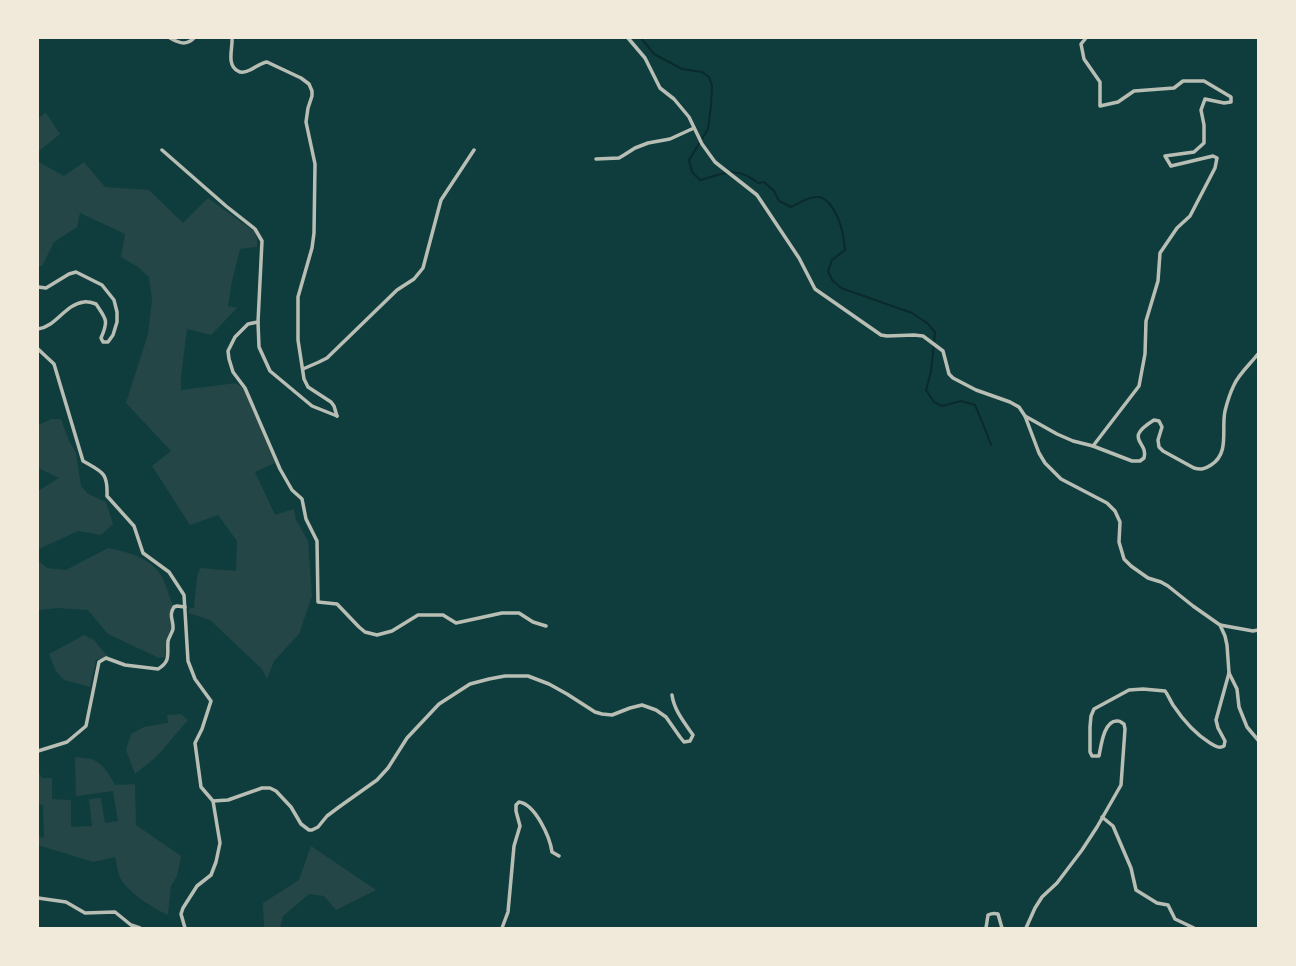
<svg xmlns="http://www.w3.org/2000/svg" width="1296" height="966" font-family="'DM Sans',sans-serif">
	<rect width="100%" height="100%" fill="#0f3d3e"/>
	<g fill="#244646">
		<path d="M46,113L60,134L38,152V118Z"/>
		<path d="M38,158L39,162L64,176L84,162L105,187L149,190L183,223L208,198L255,232L257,239V247L240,249L232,281L228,306L237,308L211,335L187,329L181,377V390L236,383L244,389L275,463L255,472L275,515L294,509L296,520L308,541L312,596L299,634L274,661L267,679L262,669L210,620L188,613L190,608H194L197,578L200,568L236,571L237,541L218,515L190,525L152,466L171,451L126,403L148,334L152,299L149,277L138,267L121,257L125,234L80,213L77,227L54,242L42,266H38Z"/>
		<path d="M52,419H61L69,441L76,453L81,486L88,494L106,502L113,524L101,535L78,531L39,549L38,551V491L59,478L38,468V425Z"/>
		<path d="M108,548C129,552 154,559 163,579C167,587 169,597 173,605L169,615L172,626L167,638L165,657L159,658L108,634L88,610L58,608L38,610V560L47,568L66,570Z"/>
		<path d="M84,635L94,640L108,657L96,660L90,687L64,680L56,671L49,654Z"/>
		<path d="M181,714L188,720L157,756L135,774L126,750L131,734L144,727L168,723L167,715Z"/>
		<path d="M75,757C80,758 87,758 91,759C103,763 110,775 115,785L135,784L136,825L181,856L177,876L171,886L168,915C153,908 132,895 122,881C118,875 117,864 115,857L93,862L38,845V836L44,838L43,805L38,804V771L42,778H52V799L71,800V827L92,826L89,799L101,798L105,823L118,821L113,791L76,796Z"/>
		<path d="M311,846L376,890L336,910L324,896L309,894L283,916L280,928H264L263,903L299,880Z"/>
	</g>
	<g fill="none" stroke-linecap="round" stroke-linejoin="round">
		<path stroke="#0a2a2b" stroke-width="2" d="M641,38L654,54L682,69L702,72L709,77L712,86L711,106L708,129L689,160L692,172L700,180C723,174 737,165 758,183L764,182L774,191L779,201L791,207C799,203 809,196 818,197C830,197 840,220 842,231C844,237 844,244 845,250L832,260L828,271L832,280L841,288L912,313L927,323L935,332L931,372L926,390L934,402L942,406L961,401L975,405L985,429L991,445"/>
		<g stroke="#b8beb3" stroke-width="3.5">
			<path d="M170,38C179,43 186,46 194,38"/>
			<path d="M232,38C233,48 226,65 238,71C241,73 246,72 250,70C256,67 261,63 267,62L301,78L309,84L312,91V96L308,108L306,122L315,164L314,233L312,248L298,297V340L304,379L308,387L331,402L334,406L337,416"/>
			<path d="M628,38L645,58L660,88L674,99L689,117L702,144L715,162L757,195L799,258L815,289L881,335L887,336L914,335L923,336L943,351L949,374L953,378L976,390L1010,402L1019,407L1025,416L1039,453L1045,463L1061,479L1107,503L1115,511L1120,522L1119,542L1124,559L1131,566L1148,578L1161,582L1168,586L1193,606L1220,625L1225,636L1227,645L1229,673L1216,720L1218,728L1225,741L1224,746C1219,749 1215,746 1210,743C1194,733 1183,720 1173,705C1170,700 1168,695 1165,691L1143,689L1129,690L1094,709L1091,716L1090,727V752L1092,756H1099C1101,746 1104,719 1118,721C1120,721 1122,723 1124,724L1125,729L1121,785L1097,827L1082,850L1057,883L1042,897L1035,908L1026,928"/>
			<path d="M1086,38L1081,44L1084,59L1100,82V106L1118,102L1134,91L1174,88L1183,81H1204L1231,97V102L1224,103L1205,99L1201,110L1204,125V143L1194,152L1165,156L1171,166L1213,156L1217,158L1215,168L1190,216L1177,228L1160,253L1158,281L1146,321L1145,354L1139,386L1093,446"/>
			<path d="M162,150L226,206L255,229L262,241L258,322L259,347L270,371L312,406L337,416"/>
			<path d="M596,159L619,158L624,155L635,148L648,143L670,139L694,128"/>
			<path d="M38,287L46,288L69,274L76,272L102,285L114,300L117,312V322L113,335L108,342H103L101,338C109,320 106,319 96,304C93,303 87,301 84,302C65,304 56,327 38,329"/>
			<path d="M258,322L248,324L235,337L228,351L229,359L233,372L245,388L280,469L292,490L302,499L306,519L317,541L318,602L337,604L359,627L365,632L377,635L392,631L418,615H443L456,623L502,613H519L533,622L546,626"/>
			<path d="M38,349L54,364L83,461C102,472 108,472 107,496L134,526L143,553L169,572L184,595L188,661L195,679L211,701L202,729L195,743L201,787L213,801L220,843L216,862L211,875L197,886L183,908L181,914L185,928"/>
			<path d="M303,369L319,362L327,358L397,290L414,279L423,268L441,200L474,150"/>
			<path d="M1025,416L1057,434L1073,441L1093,446L1132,461H1140L1144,458C1149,441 1122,440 1154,420L1159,421L1162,427L1158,440L1159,447L1163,451L1194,468C1201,470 1205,469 1211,465C1230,453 1221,430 1225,411C1227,403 1230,393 1234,385C1238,375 1251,363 1258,354"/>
			<path d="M1220,625L1253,631L1258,630"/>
			<path d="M1229,673L1237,689L1239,707L1247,727L1258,740"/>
			<path d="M38,751L67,742L86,726L99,662L106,658L125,665L158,669C171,661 167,655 168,641C169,637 172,633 173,629C174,620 168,616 174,607L177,606L185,607"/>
			<path d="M213,801L228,800L262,788H270L276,791L291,807L301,824L309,830H312L318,827L327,816L339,807L377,780L388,768L407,738L439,704L470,684L489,679L505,676H528L549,684L567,694L595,712L602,714L612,715L630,708L642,705L656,710L666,717L680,737L684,742L690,741L693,735C684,722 674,710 672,695"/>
			<path d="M1102,817L1113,826L1131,868L1136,890L1157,903L1168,905L1175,919L1194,928"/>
			<path d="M38,898L66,902L85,913L115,912L131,925L140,928"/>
			<path d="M502,928L508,912L514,846L520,826L516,811V805L519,802C535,804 550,837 552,852L559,856"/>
			<path d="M986,928L988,915C992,913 994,913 998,914L1002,928"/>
		</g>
	</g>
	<rect width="1296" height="966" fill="none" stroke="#f1e9da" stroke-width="78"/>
</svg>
